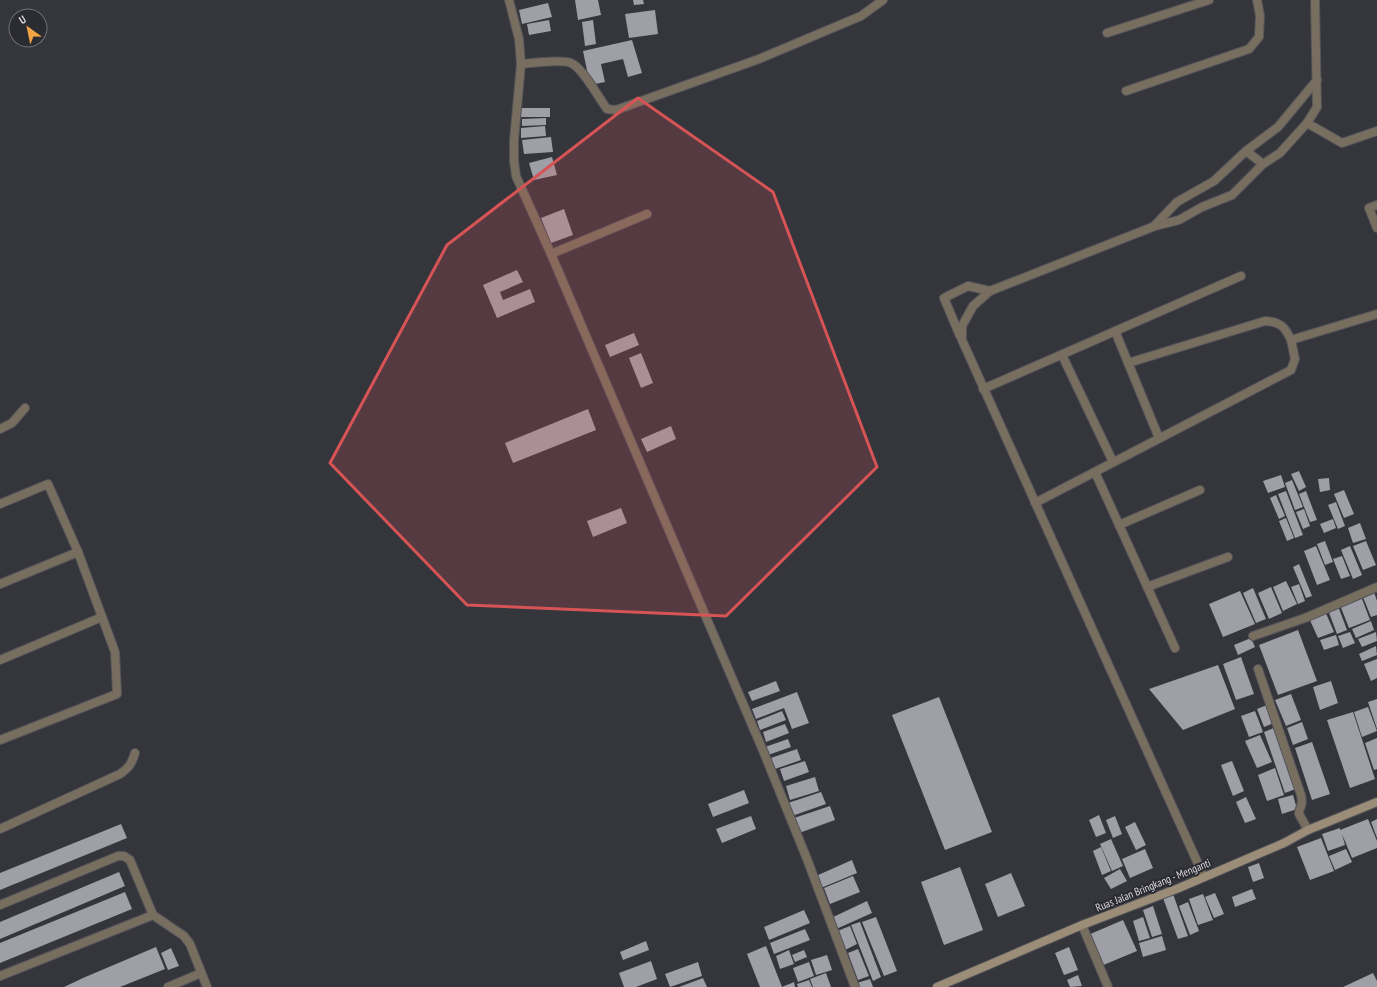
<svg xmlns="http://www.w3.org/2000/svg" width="1377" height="987" font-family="'PT Sans Narrow',sans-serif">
	<rect width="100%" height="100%" fill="#35353c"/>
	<g fill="#9f9fa7">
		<path d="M575,0H598L601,15L578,20Z"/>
		<path d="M633,0H643L644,4L634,5Z"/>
		<path d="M548,3L552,17L522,24L519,10Z"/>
		<path d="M655,10L658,34L629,38L625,14Z"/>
		<path d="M549,20L551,31L529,35L527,24Z"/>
		<path d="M593,20L596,44L585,46L582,22Z"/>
		<path d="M632,40L642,73L628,77L623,59L601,64L605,82L590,85L583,51Z"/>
		<rect x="520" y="108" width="30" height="9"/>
		<path d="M546,118V125L522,126V119Z"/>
		<path d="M545,126L546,136L521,138V128Z"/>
		<path d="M551,137L553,152L524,154L522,140Z"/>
		<path d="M552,157L557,175L534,180L529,163Z"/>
		<path d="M564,209L573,235L551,243L541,218Z"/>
		<path d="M517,270L523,282L500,292L503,300L530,289L535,302L497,318L483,285Z"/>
		<path d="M634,333L639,345L610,357L605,345Z"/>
		<path d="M641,353L653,383L641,388L629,358Z"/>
		<path d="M588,409L596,430L513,463L505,443Z"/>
		<path d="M671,426L676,439L647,452L641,439Z"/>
		<path d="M1299,471L1306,487L1299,491L1291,474Z"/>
		<path d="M1281,475L1285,487L1268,493L1263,481Z"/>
		<path d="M1329,478L1330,490L1320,492L1318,479Z"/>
		<path d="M1292,480L1303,507L1295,510L1285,483Z"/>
		<path d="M1344,490L1354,514L1344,518L1334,494Z"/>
		<path d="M1286,491L1303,535L1295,538L1278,494Z"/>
		<path d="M1306,491L1317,520L1310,522L1299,494Z"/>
		<path d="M1276,495L1285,516L1279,519L1270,498Z"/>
		<path d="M1336,502L1345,526L1338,529L1328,505Z"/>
		<path d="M621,508L627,523L593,537L587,521Z"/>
		<path d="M1304,509L1310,526L1303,529L1296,512Z"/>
		<path d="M1286,518L1294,538L1287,541L1279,521Z"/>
		<path d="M1333,519L1336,528L1324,533L1320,524Z"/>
		<path d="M1360,523L1366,539L1353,543L1348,528Z"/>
		<path d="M1325,541L1333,562L1325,565L1317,544Z"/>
		<path d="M1366,541L1376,565L1363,570L1353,546Z"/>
		<path d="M1316,546L1330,580L1317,585L1304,551Z"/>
		<path d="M1350,546L1362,575L1353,579L1341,550Z"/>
		<path d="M1342,556L1350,576L1341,579L1333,559Z"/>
		<path d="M1299,564L1312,596L1306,598L1293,567Z"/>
		<path d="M1286,581L1297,604L1283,611L1273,587Z"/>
		<path d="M1299,584L1305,601L1298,604L1291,587Z"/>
		<path d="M1271,587L1282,613L1269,619L1258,593Z"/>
		<path d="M1253,588L1266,619L1256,623L1243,593Z"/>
		<path d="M1240,591L1255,624L1223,637L1209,604Z"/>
		<path d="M1374,592L1377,601V615L1371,617L1363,597Z"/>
		<path d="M1361,596L1370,620L1349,628L1340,605Z"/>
		<path d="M1338,606L1347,630L1337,634L1328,610Z"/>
		<path d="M1325,611L1334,632L1318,638L1309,618Z"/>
		<path d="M1371,621L1374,630L1356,638L1352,629Z"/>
		<path d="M1298,630L1317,681L1278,695L1259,645Z"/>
		<path d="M1350,632L1355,643L1343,648L1338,636Z"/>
		<path d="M1376,632L1377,641L1362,647L1358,639Z"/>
		<path d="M1336,635L1339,645L1324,650L1320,640Z"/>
		<path d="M1251,638L1255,647L1238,655L1234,645Z"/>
		<path d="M1376,646L1377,655L1362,661L1359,654Z"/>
		<path d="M1241,657L1254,694L1236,700L1223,664Z"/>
		<path d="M1377,659V678L1371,681L1364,664Z"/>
		<path d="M1218,665L1235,709L1183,730L1149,689Z"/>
		<path d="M776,681L780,691L752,701L748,692Z"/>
		<path d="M1331,681L1338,703L1320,710L1313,687Z"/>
		<path d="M797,692L809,723L792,729L784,708L756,719L752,709Z"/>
		<path d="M1291,694L1301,720L1286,726L1275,700Z"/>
		<path d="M939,697L992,832L945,850L892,715Z"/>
		<path d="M1377,699V729L1368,702Z"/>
		<path d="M1267,705L1274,723L1264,727L1257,709Z"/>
		<path d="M1368,707L1377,731L1362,737L1354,712Z"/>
		<path d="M782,711L786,720L760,730L757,721Z"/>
		<path d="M1255,711L1263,732L1249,737L1241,716Z"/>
		<path d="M1353,712L1375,779L1350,788L1327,720Z"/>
		<path d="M1302,722L1308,739L1293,745L1287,728Z"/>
		<path d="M785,724L789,733L766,742L763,732Z"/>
		<path d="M1276,727L1298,788L1285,793L1264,732Z"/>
		<path d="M1260,735L1272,762L1257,768L1245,741Z"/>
		<path d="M1377,738V769L1374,770L1365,743Z"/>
		<path d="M788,739L791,747L768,755L765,747Z"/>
		<path d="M1312,742L1330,794L1312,800L1295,748Z"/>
		<path d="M797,749L801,760L772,770L768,759Z"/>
		<path d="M805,761L809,772L784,781L780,769Z"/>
		<path d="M1232,761L1244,791L1233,796L1221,765Z"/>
		<path d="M1275,768L1284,795L1267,801L1258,775Z"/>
		<path d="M815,777L819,791L790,800L786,786Z"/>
		<path d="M744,790L749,803L713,817L708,804Z"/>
		<path d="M821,792L826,804L792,816L788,803Z"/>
		<path d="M1293,795L1297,809L1282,814L1278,799Z"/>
		<path d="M1246,797L1256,819L1245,823L1236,802Z"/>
		<path d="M830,806L835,820L799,833L794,818Z"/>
		<path d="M1099,815L1106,833L1096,837L1089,820Z"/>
		<path d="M751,816L756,829L722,843L716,829Z"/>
		<path d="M1115,816L1122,834L1113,838L1106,820Z"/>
		<path d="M1368,819L1377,841V848L1352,858L1342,834L1345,845L1328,851L1322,834L1340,828V830Z"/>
		<path d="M1377,819V838L1371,822Z"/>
		<path d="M1135,822L1146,845L1136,850L1125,827Z"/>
		<path d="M121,824L127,838L0,890V873Z"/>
		<path d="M1321,838L1334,871L1310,880L1297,847Z"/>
		<path d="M1111,839L1123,866L1112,871L1100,844Z"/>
		<path d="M1101,847L1111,871L1102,875L1093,851Z"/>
		<path d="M1145,849L1153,868L1130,878L1122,859Z"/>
		<path d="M1346,849L1352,862L1335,870L1329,856Z"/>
		<path d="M852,860L857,873L821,888L816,876Z"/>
		<path d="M1259,863L1264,878L1253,882L1248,867Z"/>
		<path d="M960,867L983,930L944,945L921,882Z"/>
		<path d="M1120,869L1127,881L1111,889L1104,878Z"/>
		<path d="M119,872L125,886L0,939V922Z"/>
		<path d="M1011,873L1025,906L998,917L985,884Z"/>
		<path d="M853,876L860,892L830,904L824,888Z"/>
		<path d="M1252,889L1256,899L1235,907L1232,897Z"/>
		<path d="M125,892L132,909L0,963V943Z"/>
		<path d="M1215,893L1224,914L1214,918L1205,897Z"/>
		<path d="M1173,894L1188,936L1178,939L1163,898Z"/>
		<path d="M1203,894L1213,920L1198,925L1189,899Z"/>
		<path d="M867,901L872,913L834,930L829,919Z"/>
		<path d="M1188,902L1199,931L1190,935L1179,906Z"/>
		<path d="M1153,906L1162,934L1152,937L1143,910Z"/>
		<path d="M804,910L810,923L769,940L764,927Z"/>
		<path d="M876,917L897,971L884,976L862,922Z"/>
		<path d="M1143,917L1150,938L1139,941L1133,921Z"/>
		<path d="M1123,920L1137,951L1101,966L1088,935Z"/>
		<path d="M860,922L881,977L873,981L851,925Z"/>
		<path d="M850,926L857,944L843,951L835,932Z"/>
		<path d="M805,929L810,940L774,954L770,943Z"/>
		<path d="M1162,936L1166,950L1143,957L1139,943Z"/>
		<path d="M646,941L649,950L623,960L620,952Z"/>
		<path d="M766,946L782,987H760L747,954Z"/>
		<path d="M156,947L165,969L120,987H64L83,978Z"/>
		<path d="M1069,947L1078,970L1064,975L1055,953Z"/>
		<path d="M171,948L179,966L168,970L161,953Z"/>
		<path d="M858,949L869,976L858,980L848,953Z"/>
		<path d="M789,950L794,964L780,969L776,956Z"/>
		<path d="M804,950L807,957L795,962L792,955Z"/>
		<path d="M827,955L832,970L816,975L811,960Z"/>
		<path d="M651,961L657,979L636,987H624L619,973Z"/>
		<path d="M698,962L702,976L670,987L665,974Z"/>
		<path d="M809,962L814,976L798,982L793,968Z"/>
		<path d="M826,973L831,987H813L810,979Z"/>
		<path d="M1373,973L1377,981V987H1343Z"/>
		<path d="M1078,975L1082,986L1070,987L1067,980Z"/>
		<path d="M703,978L707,987H679Z"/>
		<path d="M870,979L873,987H858L857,983Z"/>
		<path d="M809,980L812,987H798L797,984Z"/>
		<path d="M794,982L795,987H782Z"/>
	</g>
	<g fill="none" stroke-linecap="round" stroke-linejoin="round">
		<defs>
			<g id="minor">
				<path d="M509,0L519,39L521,64L514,140V161L516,176L551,254L764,753L807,859L855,987"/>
				<path d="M1107,33L1209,0"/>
				<path d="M521,64C532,63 562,59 571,63C583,68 598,97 607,109L616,110L759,59L861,16L883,0"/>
				<path d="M1126,91L1249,49L1259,37L1260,16L1257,0"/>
				<path d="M1307,123L1342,143L1377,131"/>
				<path d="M1246,151L1263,164"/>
				<path d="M1377,205L1369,208L1377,228"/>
				<path d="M1155,225L1177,202L1214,181L1246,151L1278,127L1317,80"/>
				<path d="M551,254L647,214"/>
				<path d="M1115,331L1159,438"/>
				<path d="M960,336L944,298L968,286L990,291"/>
				<path d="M1062,355L1113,462"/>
				<path d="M1128,363L1265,321C1281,322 1285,327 1291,340"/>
				<path d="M983,389L1241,276"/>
				<path d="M0,429L12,423L25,408"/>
				<path d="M1095,472L1175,648"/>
				<path d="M1035,503L1291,370L1295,359L1291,340L1377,314"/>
				<path d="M0,504L48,484L78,552L115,652L117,694L0,740"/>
				<path d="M1119,525L1200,490"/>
				<path d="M0,584L78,552"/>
				<path d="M1147,587L1228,557"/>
				<path d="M1253,636L1305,618L1377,587"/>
				<path d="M0,660L102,617"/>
				<path d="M1258,669L1301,795C1304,807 1299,806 1299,814L1308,830"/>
				<path d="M0,829L120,774C129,768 132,763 135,753"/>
				<path d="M1204,877L962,340V326L973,306L990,291L1155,226L1179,220L1202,207L1232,195L1263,164L1280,153L1307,123L1317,107L1315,0"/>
				<path d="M0,905L118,856H124L130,860L153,915L184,936L190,944L207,987"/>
				<path d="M1082,925L1108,987"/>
				<path d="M0,976L153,915"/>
				<path d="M168,987L201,973"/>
			</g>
			<path id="secondary" d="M937,987L1082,925L1179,888L1284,843L1308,830L1377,802"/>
		</defs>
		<use href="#minor" stroke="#535359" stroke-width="10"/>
		<use href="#secondary" stroke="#535359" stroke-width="10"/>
		<use href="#minor" stroke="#776e60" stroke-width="8"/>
		<use href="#secondary" stroke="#9b8d77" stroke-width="8"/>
	</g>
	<path fill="#d75456" fill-opacity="0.2" stroke="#d75456" stroke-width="3" stroke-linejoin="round" d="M638,98L773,192L877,467L726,616L467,605L330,463L447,245Z"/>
	<g text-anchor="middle" stroke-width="4" stroke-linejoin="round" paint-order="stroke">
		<g font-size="11" fill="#d9d9de" stroke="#2b2b32">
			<text transform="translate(1153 885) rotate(-22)" y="4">Ruas Jalan Bringkang - Menganti</text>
		</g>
	</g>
	<g transform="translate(28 28) rotate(327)"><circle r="19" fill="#2b2b32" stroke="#717177"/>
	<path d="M0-3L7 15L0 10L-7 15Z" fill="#f3a443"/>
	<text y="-6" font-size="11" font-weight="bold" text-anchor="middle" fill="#d9d9de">U</text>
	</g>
</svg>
